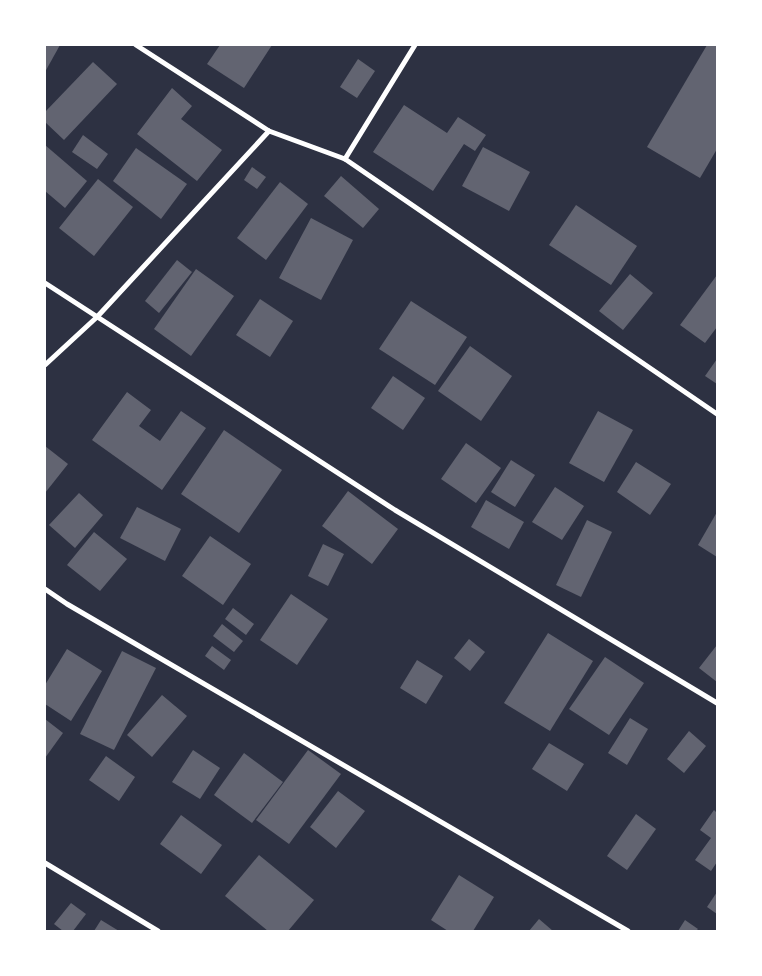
<svg xmlns="http://www.w3.org/2000/svg" width="762" height="976" font-family="Rubik,sans-serif">
	<rect width="100%" height="100%" fill="#2d3142"/>
	<g fill="#626471">
		<path d="M45,45H60L45,72Z"/>
		<path d="M220,45H272L244,88L207,64Z"/>
		<path d="M707,45H717V149L700,178L647,147Z"/>
		<path d="M358,59L375,71L357,98L340,87Z"/>
		<path d="M93,62L117,84L64,140L45,122V112Z"/>
		<path d="M172,88L192,106L181,119L222,150L197,181L137,134Z"/>
		<path d="M404,105L447,133L458,117L486,135L475,151L464,144L433,191L373,152Z"/>
		<path d="M83,135L108,154L97,169L72,152Z"/>
		<path d="M45,145L87,181L65,208L45,191Z"/>
		<path d="M483,147L530,172L509,211L462,186Z"/>
		<path d="M136,148L187,184L161,219L113,181Z"/>
		<path d="M252,167L266,177L257,189L244,180Z"/>
		<path d="M341,176L379,209L363,228L324,196Z"/>
		<path d="M98,179L133,207L94,256L59,228Z"/>
		<path d="M280,182L308,204L266,260L237,238Z"/>
		<path d="M576,205L637,246L611,285L549,245Z"/>
		<path d="M311,218L353,240L321,300L279,278Z"/>
		<path d="M177,260L192,272L159,313L145,301Z"/>
		<path d="M196,269L234,296L191,356L154,329Z"/>
		<path d="M630,274L653,293L623,330L599,311Z"/>
		<path d="M717,275V327L705,343L680,325Z"/>
		<path d="M260,299L293,321L270,357L236,335Z"/>
		<path d="M411,301L467,337L435,385L379,349Z"/>
		<path d="M470,346L512,376L481,421L438,391Z"/>
		<path d="M717,359V384L705,376Z"/>
		<path d="M393,376L425,398L403,430L371,408Z"/>
		<path d="M127,392L151,410L139,426L160,441L181,411L206,428L162,490L92,440Z"/>
		<path d="M598,411L633,430L604,482L569,463Z"/>
		<path d="M224,430L282,470L239,533L181,494Z"/>
		<path d="M466,443L501,468L476,503L441,479Z"/>
		<path d="M45,446L68,464L45,493Z"/>
		<path d="M511,460L535,475L515,507L491,492Z"/>
		<path d="M636,462L671,484L650,515L617,492Z"/>
		<path d="M555,487L584,506L562,540L532,522Z"/>
		<path d="M348,491L398,529L372,564L322,526Z"/>
		<path d="M79,493L103,515L75,548L49,525Z"/>
		<path d="M486,500L524,522L509,549L471,527Z"/>
		<path d="M137,507L181,529L165,561L120,538Z"/>
		<path d="M717,512V557L698,545Z"/>
		<path d="M587,520L612,532L581,597L556,585Z"/>
		<path d="M94,532L127,559L100,591L67,565Z"/>
		<path d="M210,536L251,564L223,605L182,576Z"/>
		<path d="M323,544L344,554L328,586L308,576Z"/>
		<path d="M291,594L328,619L297,665L260,640Z"/>
		<path d="M233,608L254,624L246,635L225,619Z"/>
		<path d="M222,624L243,641L234,652L213,636Z"/>
		<path d="M548,633L593,661L550,731L504,703Z"/>
		<path d="M469,639L485,652L470,671L454,658Z"/>
		<path d="M717,645V682L699,668Z"/>
		<path d="M212,646L231,660L224,670L205,656Z"/>
		<path d="M67,649L102,671L71,721L45,704V685Z"/>
		<path d="M122,651L156,668L114,750L80,734Z"/>
		<path d="M605,657L644,683L609,735L569,709Z"/>
		<path d="M417,660L443,676L426,704L400,688Z"/>
		<path d="M162,695L187,716L152,757L127,735Z"/>
		<path d="M630,718L648,729L627,765L608,753Z"/>
		<path d="M45,719L63,733L45,758Z"/>
		<path d="M689,731L706,746L684,773L667,759Z"/>
		<path d="M549,743L584,764L567,791L532,769Z"/>
		<path d="M193,750L220,768L200,799L172,782Z"/>
		<path d="M308,750L341,774L289,844L256,820Z"/>
		<path d="M244,753L283,782L252,823L214,795Z"/>
		<path d="M106,756L135,777L119,801L89,780Z"/>
		<path d="M338,791L365,811L336,848L310,827Z"/>
		<path d="M714,810L717,813V862L711,871L695,860L711,838L700,830Z"/>
		<path d="M636,814L656,829L627,870L607,856Z"/>
		<path d="M181,815L222,845L201,874L160,844Z"/>
		<path d="M259,855L314,900L288,931H268L225,896Z"/>
		<path d="M459,875L494,897L473,931H448L431,920Z"/>
		<path d="M717,892V914L707,907Z"/>
		<path d="M71,903L86,914L73,931H63L54,924Z"/>
		<path d="M539,919L553,931H529Z"/>
		<path d="M101,920L119,931H94Z"/>
		<path d="M685,920L698,929L696,931H678Z"/>
	</g>
	<g fill="none" stroke-linecap="round" stroke-linejoin="round">
		<g stroke="#fff" stroke-width="5">
			<path d="M136,45L269,131L345,159L717,414"/>
			<path d="M345,159L415,45"/>
			<path d="M45,283L395,510L717,703"/>
			<path d="M45,365L97,317L269,131"/>
			<path d="M45,589L67,604L628,931"/>
			<path d="M45,863L158,931"/>
		</g>
	</g>
	<rect width="762" height="976" fill="none" stroke="#ffffff" stroke-width="92"/>
</svg>
